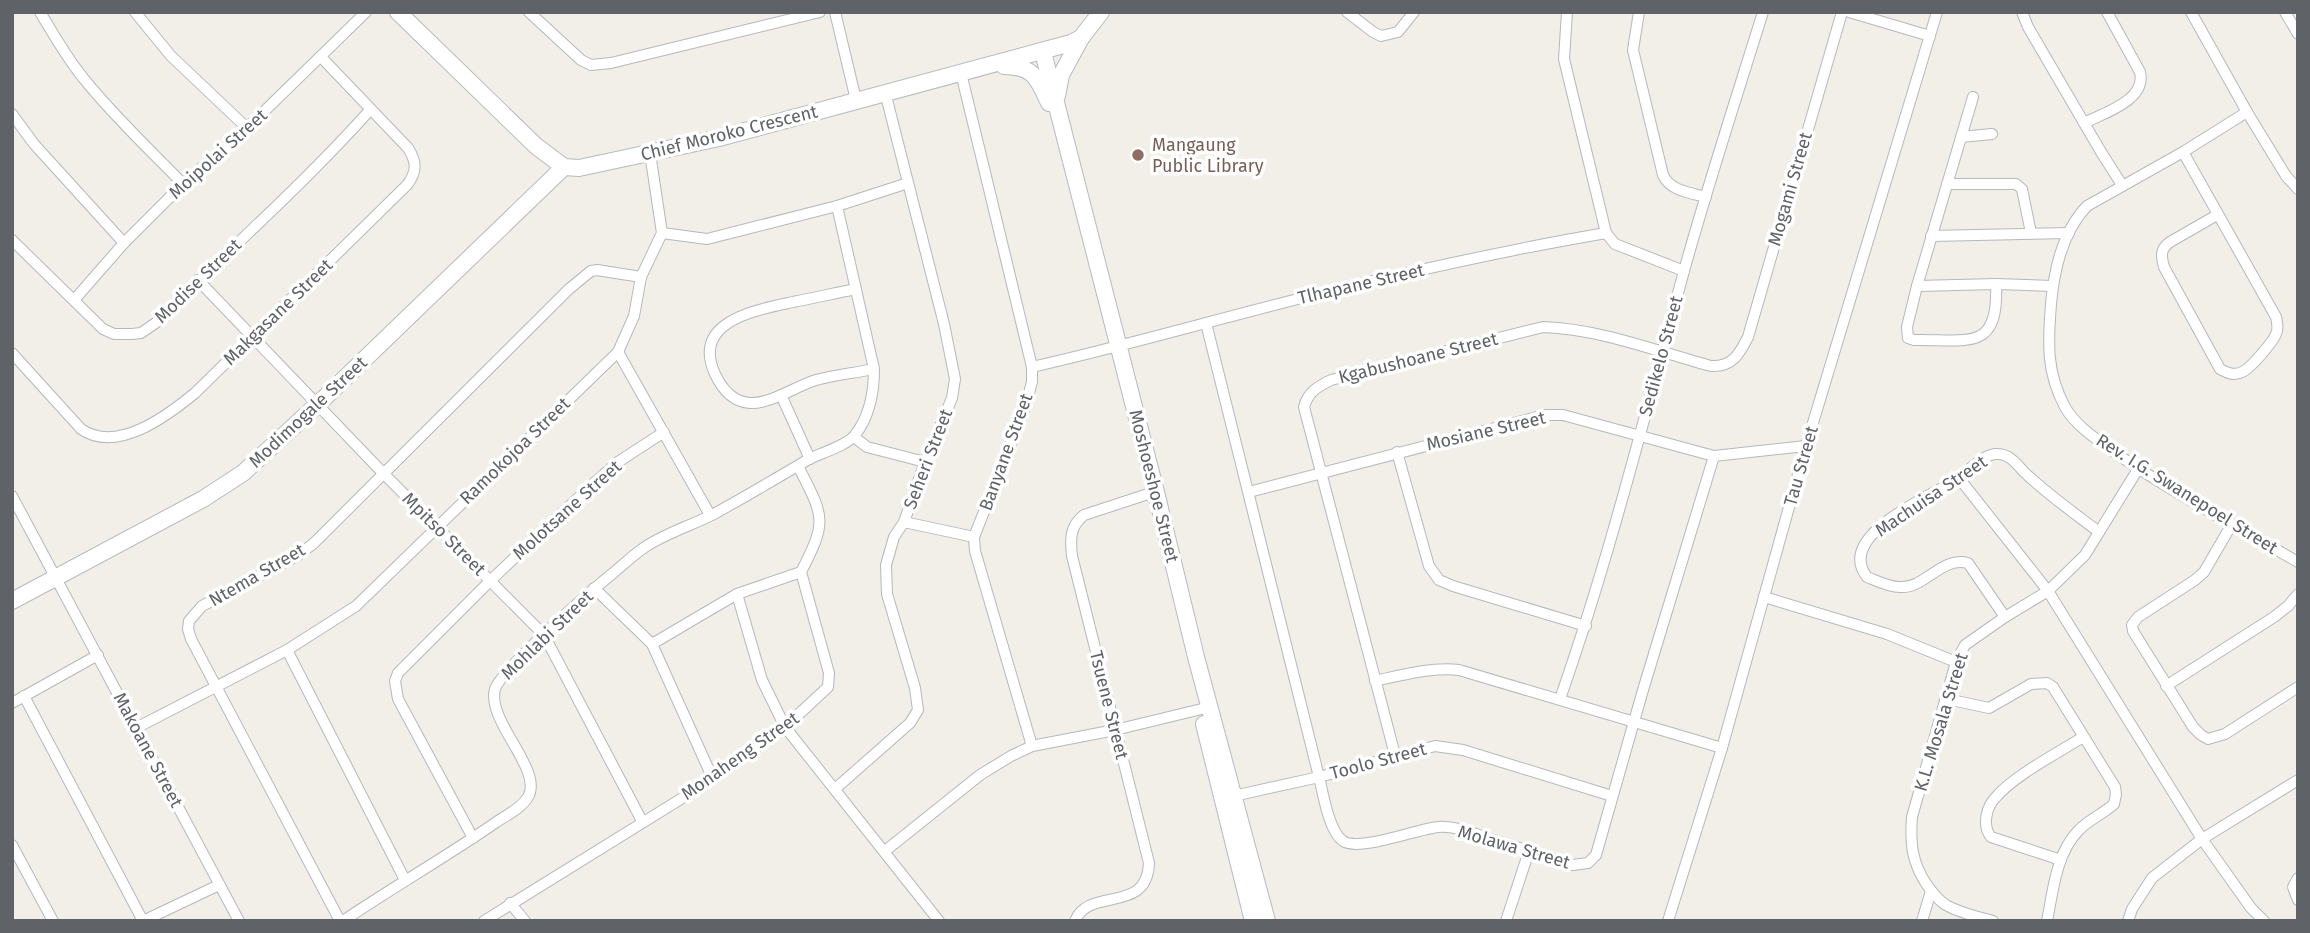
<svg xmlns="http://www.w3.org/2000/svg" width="2310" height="933" font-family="'Fira Sans',sans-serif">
	<rect width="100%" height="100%" fill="#f1efe8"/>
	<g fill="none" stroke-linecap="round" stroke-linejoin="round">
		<defs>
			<g id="street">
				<path d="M40,12C55,37 70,63 89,85C118,120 151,151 183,184"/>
				<path d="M135,12L171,56L247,128"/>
				<path d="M529,12L581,60L591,65L611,63L820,12"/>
				<path d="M835,12L856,100"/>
				<path d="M1347,12L1373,32L1381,36L1398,32L1414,12"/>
				<path d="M1567,12L1564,59L1606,233L1615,244L1684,271"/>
				<path d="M1639,12L1633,50L1663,175C1670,191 1691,193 1706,197"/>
				<path d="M1849,12L1930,36"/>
				<path d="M2022,12L2028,27L2101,152L2122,185"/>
				<path d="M2191,12L2247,112L2286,176L2298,189"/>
				<path d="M2285,12L2298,34"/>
				<path d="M961,73L1032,367V382L1025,408L974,537L975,551L1032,746"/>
				<path d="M1973,97L1917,286L1907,327L1908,338L1914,340C1968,339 1999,353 1996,284"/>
				<path d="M2247,112L2183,152L2087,206C2063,231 2054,270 2051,304C2048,342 2046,372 2065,407C2075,425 2095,438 2111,450C2170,491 2235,526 2298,562"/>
				<path d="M12,114L34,144L124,243"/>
				<path d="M2084,123C2104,113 2147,100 2140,72L2107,12"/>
				<path d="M1961,137L1992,134"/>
				<path d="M2183,152L2276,317C2277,323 2279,328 2276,334C2273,342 2250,369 2242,372C2234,376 2227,373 2220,369L2164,267C2161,256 2160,249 2170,242L2217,215"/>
				<path d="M1947,184H2016L2022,189L2031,233"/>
				<path d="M662,233L707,239L837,206L908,183"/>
				<path d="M1931,236L2069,233"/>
				<path d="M12,240L103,329L114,334H132L141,333L157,322C227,251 303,185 370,110"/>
				<path d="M198,280L383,473L544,635L642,821"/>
				<path d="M1917,286L1996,284L2052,286"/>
				<path d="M856,289C835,293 814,298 793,302C756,310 691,321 715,374C722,389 733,402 750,403C771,404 796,386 816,380C834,375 855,373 874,369"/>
				<path d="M75,299L124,243L183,184L247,128L366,12"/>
				<path d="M1206,323L1319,777C1323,793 1329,832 1343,841C1359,852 1417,829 1438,827C1454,825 1475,834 1490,839C1518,847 1545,856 1573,865L1588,863L1596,855L1643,690L1714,456"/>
				<path d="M618,352L710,515"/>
				<path d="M12,353L81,429C117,454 167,416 195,393L407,185C417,172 417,162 408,148L321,57"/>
				<path d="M1032,367C1125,346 1217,319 1310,296C1408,272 1506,250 1606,233"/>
				<path d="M781,395L810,459"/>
				<path d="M854,437L867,447L925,462"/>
				<path d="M1397,452L1429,566L1439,580L1453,586L1586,626"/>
				<path d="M1959,478L2048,591L2202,839L2251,908L2264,921"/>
				<path d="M1249,492L1545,415H1563L1714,456L1806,446"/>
				<path d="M12,496L239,921"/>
				<path d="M904,522L974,537"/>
				<path d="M2232,524L2204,572L2195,580L2138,617L2132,625L2133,631L2193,727L2201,735L2208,739L2225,734L2298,687"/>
				<path d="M594,588L652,644L713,779"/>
				<path d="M737,594L762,680L785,727L939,921"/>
				<path d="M1764,597L1887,634L1956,662"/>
				<path d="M2005,617L1968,563C1941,556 1925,589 1900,587C1888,587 1877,581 1867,577C1835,536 1928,497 1953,482C1967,474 1982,453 1998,454C2009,454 2017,464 2024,472C2047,494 2074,513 2099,532"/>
				<path d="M652,644L737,594L801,572"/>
				<path d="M287,650L405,880"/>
				<path d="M1375,681C1402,675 1430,667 1459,670L1722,748"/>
				<path d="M2166,686L2274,617L2288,606L2298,594"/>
				<path d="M24,696L143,921"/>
				<path d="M1560,699C1609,559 1645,415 1684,271C1708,184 1736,99 1763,12"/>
				<path d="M1947,699L1989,708L2031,684L2047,683L2053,687L2115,787L2116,794L2114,804C2103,814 2088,820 2078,831C2056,854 2053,891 2047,921"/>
				<path d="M12,703L98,655"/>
				<path d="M136,728L287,650L356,606L618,352L634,316L641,277L662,233L650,153"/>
				<path d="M1395,755L1304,407C1308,392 1317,387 1331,380L1543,327C1600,329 1656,351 1711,366C1732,367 1739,355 1748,337L1842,12"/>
				<path d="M835,789L910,723L918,710L915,688L887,594L886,565L894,537L904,522L925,462L952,398L955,379L944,324L885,92"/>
				<path d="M1229,797L1319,777L1435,746L1463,750L1612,796"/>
				<path d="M473,838L398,699L395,681L398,673L491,580L594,483L618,462L664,432"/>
				<path d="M12,845L53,921"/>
				<path d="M885,851L980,775L1011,756L1032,746L1115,730L1210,707"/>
				<path d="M2061,860L1991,837C1982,826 1986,807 1996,797C2015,775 2058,753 2083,737"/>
				<path d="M2298,878L2293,887L2298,900"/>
				<path d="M510,903L525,921"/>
				<path d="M143,921L219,885"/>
				<path d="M340,921L191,639L188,629L189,621L202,606L297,556L314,543L569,289L591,271L597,270L641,277"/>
				<path d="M343,921C393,887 446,857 495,823C505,816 522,808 528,797C544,770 486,721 495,689C501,670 592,590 612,574C623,565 633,555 645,547C666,533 690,526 712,515C745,497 777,478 809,459C821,453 848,445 855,435C870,416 874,392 874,369L837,206"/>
				<path d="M484,921L713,779L785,727L828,687L829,673L801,572C828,520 824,517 798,466"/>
				<path d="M1075,921C1089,886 1147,915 1149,863L1072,556C1070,539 1070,526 1084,515L1148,494"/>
				<path d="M1506,921L1529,851"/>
				<path d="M1668,921L1722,748L1806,446L1937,12"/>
				<path d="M1922,921L1931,891"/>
				<path d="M1993,921C1978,917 1960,913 1946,905C1939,901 1932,892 1927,885C1912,863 1910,844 1912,817L1956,662L1965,645L2005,617L2048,591L2085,555L2138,469"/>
				<path d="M2128,921L2132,909L2152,878L2202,839L2298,780"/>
			</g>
			<g id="secondary">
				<path d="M398,12L536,146L564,167L579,168L719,138L1071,43L1081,38L1101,12"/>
				<path d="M1043,52L1156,492L1196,657L1267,921"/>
				<path d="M1004,66C1034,66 1038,79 1049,103"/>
				<path d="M1057,96L1061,75L1081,38"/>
				<path d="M12,601L203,499L243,473L317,405L564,167"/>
				<path d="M1204,724L1253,921"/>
			</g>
		</defs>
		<use href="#street" stroke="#b5b8bc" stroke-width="12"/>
		<use href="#secondary" stroke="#b6babf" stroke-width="18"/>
		<use href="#street" stroke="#fff" stroke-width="10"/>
		<use href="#secondary" stroke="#fff" stroke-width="16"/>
	</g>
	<circle fill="#8d6e63" stroke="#fff" stroke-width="2.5" cx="1138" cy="155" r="7"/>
	<g text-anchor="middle" stroke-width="7" stroke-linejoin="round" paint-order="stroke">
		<g font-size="18" fill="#5f6368" stroke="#fff">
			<text transform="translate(729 133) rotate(-14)" y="6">Chief Moroko Crescent</text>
			<text transform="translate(218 154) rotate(-42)" y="6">Moipolai Street</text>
			<text transform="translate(1790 189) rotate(-74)" y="6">Mogami Street</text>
			<text transform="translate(198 281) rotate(-44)" y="6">Modise Street</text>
			<text transform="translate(1361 284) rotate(-13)" y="6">Tlhapane Street</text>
			<text transform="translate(278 312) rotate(-44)" y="6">Makgasane Street</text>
			<text transform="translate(1661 356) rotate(-75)" y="6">Sedikelo Street</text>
			<text transform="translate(1418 358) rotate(-14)" y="6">Kgabushoane Street</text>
			<text transform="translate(308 412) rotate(-43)" y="6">Modimogale Street</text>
			<text transform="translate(1486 431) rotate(-13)" y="6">Mosiane Street</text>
			<text transform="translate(515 451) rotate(-44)" y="6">Ramokojoa Street</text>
			<text transform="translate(1006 452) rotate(-70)" y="6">Banyane Street</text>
			<text transform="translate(928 459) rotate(-69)" y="6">Seheri Street</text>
			<text transform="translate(1801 466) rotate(-74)" y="6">Tau Street</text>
			<text transform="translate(1154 486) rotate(76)" y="6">Moshoeshoe Street</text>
			<text transform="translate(2187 494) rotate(32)" y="6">Rev. I.G. Swanepoel Street</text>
			<text transform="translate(1931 496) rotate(-34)" y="6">Machuisa Street</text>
			<text transform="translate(567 510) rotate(-42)" y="6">Molotsane Street</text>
			<text transform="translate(444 534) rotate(45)" y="6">Mpitso Street</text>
			<text transform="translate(257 575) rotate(-30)" y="6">Ntema Street</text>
			<text transform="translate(547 635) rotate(-44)" y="6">Mohlabi Street</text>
			<text transform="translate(1109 705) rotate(76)" y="6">Tsuene Street</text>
			<text transform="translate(1941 722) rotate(-73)" y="6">K.L. Mosala Street</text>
			<text transform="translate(148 750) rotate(62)" y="6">Makoane Street</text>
			<text transform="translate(740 756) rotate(-35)" y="6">Monaheng Street</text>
			<text transform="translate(1378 761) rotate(-15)" y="6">Toolo Street</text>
			<text transform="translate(1514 847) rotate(16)" y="6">Molawa Street</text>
		</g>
		<g font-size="18" fill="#785e54" stroke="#fff" text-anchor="start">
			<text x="1152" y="151">Mangaung<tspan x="1152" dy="21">Public Library</tspan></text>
		</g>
	</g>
	<rect width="2310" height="933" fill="none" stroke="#5f6368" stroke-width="28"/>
</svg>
